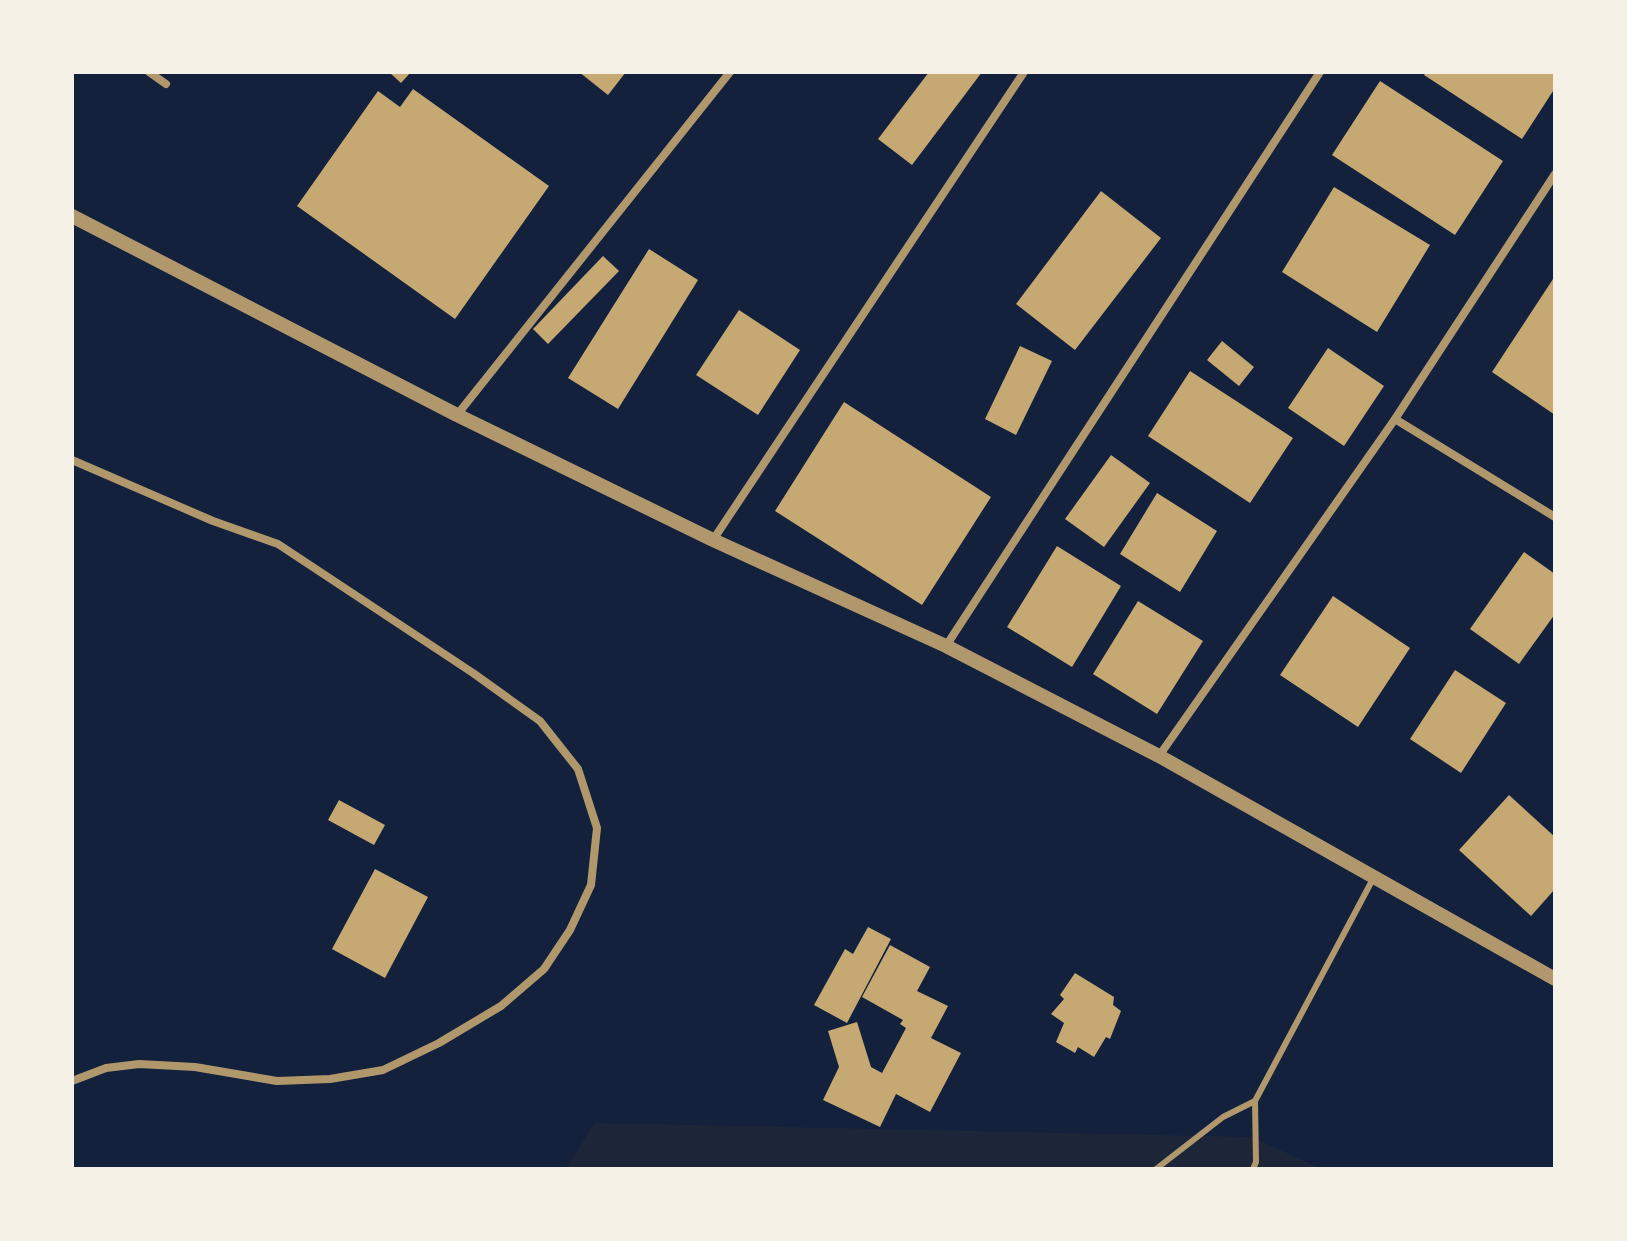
<svg xmlns="http://www.w3.org/2000/svg" width="1627" height="1241" font-family="'PT Serif',serif">
	<rect width="100%" height="100%" fill="#14213d"/>
	<path fill="#1d2539" d="M595,1123L1252,1137L1322,1169H565Z"/>
	<g fill="#c6a872">
		<path d="M389,72H411L401,83Z"/>
		<path d="M579,72H626L608,95Z"/>
		<path d="M929,72H982L912,165L878,139Z"/>
		<path d="M1426,72H1555V88L1522,139L1424,75Z"/>
		<path d="M1380,81L1503,161L1455,235L1332,155Z"/>
		<path d="M413,89L549,186L455,319L297,206L378,91L400,107Z"/>
		<path d="M1334,187L1430,245L1377,332L1282,272Z"/>
		<path d="M1101,191L1161,238L1075,350L1016,304Z"/>
		<path d="M649,249L698,280L618,409L568,378Z"/>
		<path d="M603,256L619,271L548,344L533,329Z"/>
		<path d="M1555,276V415L1492,372Z"/>
		<path d="M739,310L800,350L758,415L696,375Z"/>
		<path d="M1222,341L1254,367L1239,386L1207,360Z"/>
		<path d="M1020,346L1052,361L1016,435L985,419Z"/>
		<path d="M1328,348L1384,386L1344,446L1288,408Z"/>
		<path d="M1190,371L1293,438L1250,503L1148,436Z"/>
		<path d="M844,402L991,497L922,605L775,511Z"/>
		<path d="M1111,455L1150,483L1104,547L1065,519Z"/>
		<path d="M1157,493L1217,531L1180,592L1120,554Z"/>
		<path d="M1057,546L1121,586L1072,667L1007,627Z"/>
		<path d="M1524,552L1555,574V614L1519,664L1470,629Z"/>
		<path d="M1333,596L1410,648L1358,727L1280,675Z"/>
		<path d="M1138,601L1203,641L1157,714L1093,674Z"/>
		<path d="M1455,670L1506,703L1461,773L1410,739Z"/>
		<path d="M1509,795L1555,837V889L1531,916L1459,850Z"/>
		<path d="M339,800L385,825L374,845L328,820Z"/>
		<path d="M375,869L428,897L385,978L332,949Z"/>
		<path d="M868,927L891,939L847,1023L814,1005L845,949L853,954Z"/>
		<path d="M890,945L930,967L917,991L948,1006L931,1038L961,1053L930,1112L896,1094L880,1127L823,1100L839,1067L828,1031L857,1022L871,1067L882,1073L906,1028L900,1024L903,1020L862,997Z"/>
		<path d="M1075,973L1114,997L1113,1005L1121,1011L1110,1039L1106,1037L1094,1057L1078,1047L1075,1053L1056,1042L1064,1023L1051,1014L1064,999L1060,995Z"/>
	</g>
	<g fill="none" stroke-linecap="round" stroke-linejoin="round">
		<g stroke="#b1986c" stroke-width="6">
			<path d="M1156,1169L1223,1117L1255,1101L1374,877"/>
			<path d="M1253,1169L1256,1162L1255,1101"/>
		</g>
		<g stroke="#b1986c" stroke-width="8">
			<path d="M149,72L166,84"/>
			<path d="M457,415L730,72"/>
			<path d="M1395,419L1555,517"/>
			<path d="M72,460L213,521L278,544L473,673L540,721L578,769L597,828L591,885L570,930L544,969L501,1006L439,1043L383,1070L330,1079L277,1081L195,1067L139,1064L106,1068L72,1081"/>
			<path d="M713,540L1024,72"/>
			<path d="M946,646L1320,72"/>
			<path d="M1159,756L1395,419L1555,174"/>
		</g>
		<path stroke="#b1986c" stroke-width="14" d="M72,216L457,415L713,540L946,646L1159,756L1555,979"/>
	</g>
	<rect width="1627" height="1241" fill="none" stroke="#f6f1e7" stroke-width="148"/>
</svg>
